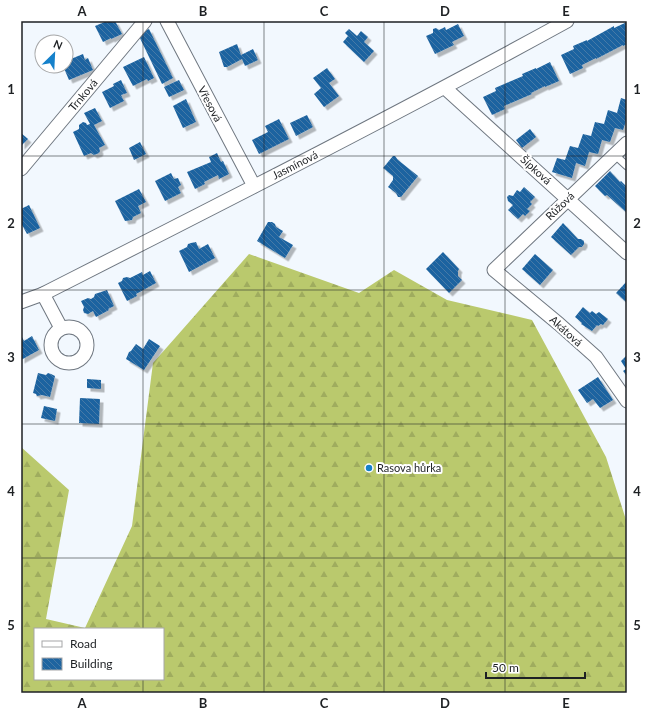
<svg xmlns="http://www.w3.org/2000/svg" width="648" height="714" font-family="Lato,sans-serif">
	<defs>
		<pattern id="forest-firs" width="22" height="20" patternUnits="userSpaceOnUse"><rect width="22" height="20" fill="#bac96d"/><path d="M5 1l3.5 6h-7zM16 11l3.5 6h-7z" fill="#9fac5e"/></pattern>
		<pattern id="building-back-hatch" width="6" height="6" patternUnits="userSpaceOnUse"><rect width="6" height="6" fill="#1e64a0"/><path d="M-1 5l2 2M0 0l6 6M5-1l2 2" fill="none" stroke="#467aa7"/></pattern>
		<filter id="shadow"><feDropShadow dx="3.5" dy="3.5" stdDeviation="0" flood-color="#0004"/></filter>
	</defs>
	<rect width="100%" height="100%" fill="#f2f8fe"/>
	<path fill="url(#forest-firs)" fill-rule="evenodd" d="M249,254L359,293L394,270L447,300L532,320L606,457L627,523V693H21V447L69,490L46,619L85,628L132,526L153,363ZM35,629H163V679H35Z"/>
	<g fill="url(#building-back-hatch)" filter="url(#shadow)">
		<path d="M107,21H115L122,34L111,39V38L103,42L95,26Z"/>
		<path d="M627,22V44L623,46V45L596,59V58L582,65L583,68L570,74L561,55L574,49L573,46L587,40V41L614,26V28Z"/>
		<path d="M458,24L464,36L452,42L454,45L435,54L426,36L433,33V29L436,28L439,30L445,27L446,30Z"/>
		<path d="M149,29L173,78L162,84L138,34Z"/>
		<path d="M349,29L357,36L361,31L368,37L364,42L374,51L364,62L343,42L348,36L345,33Z"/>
		<path d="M237,44L241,55L253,49L258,60L245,66L242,59L227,67H224L219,52Z"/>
		<path d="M83,54L85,60L88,58L93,70L69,80L63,66H66V61Z"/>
		<path d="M144,57L154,78L148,81L147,79L133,86L123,67Z"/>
		<path d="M550,62L559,81L545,87V86L531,93L532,94L504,106L505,109L492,115L483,97L496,91L495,88L523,76L522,74L536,68V69Z"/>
		<path d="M327,68L335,79L329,83L339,96L324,107L314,94L321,88L313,78Z"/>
		<path d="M121,80L127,93L121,95L124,101L110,108L102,92L114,86L113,84Z"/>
		<path d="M179,80L184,90L169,97L164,87Z"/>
		<path d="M621,98L627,100V118L623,130L615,128L610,142L602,140L598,154L589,152L585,166L576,163L572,178L552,172L557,158L565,160L570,146L578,148L583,134L591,136L595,122L604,124L608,110L617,113Z"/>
		<path d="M186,99L196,122L183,128L173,106Z"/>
		<path d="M95,108L102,121L94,125L105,145L99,148L100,151L99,153L94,155L91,153L84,156L73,132L79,129V125L83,122L86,123L87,125L90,124L84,113Z"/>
		<path d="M307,115L313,127L296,136L290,123Z"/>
		<path d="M279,119L289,139L259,154L252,140L268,132L265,126Z"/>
		<path d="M530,129L536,137L522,148L516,140Z"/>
		<path d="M21,133L28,139L21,146Z"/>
		<path d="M140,142L146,154L134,160L129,148Z"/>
		<path d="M217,153L221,162L223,161L229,174L219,179L218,175L204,182L205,184L195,189L187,172L211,162L209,157Z"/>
		<path d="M393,156H395L398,160L418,176L401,197H398L396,193L388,187L393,180V176L383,168Z"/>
		<path d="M610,171L620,182L621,181L627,187V213L607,195L605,196L595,186Z"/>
		<path d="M171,173L174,179L178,178L181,185L178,187L181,193L165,201L155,181Z"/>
		<path d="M524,187L535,197L530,202L532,204L527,209L530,211L525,216L523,214L518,219L508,210L513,205L508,201L507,197L509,195L513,196L517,190L520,192Z"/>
		<path d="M139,189L146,202L138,206L141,213L133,217L132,220L125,221L115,201Z"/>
		<path d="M29,205L40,228L27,234L21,223V209Z"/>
		<path d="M268,222H272L275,224L276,227L283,231L279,237L293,245L285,258L257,241Z"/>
		<path d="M563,223L578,239H581L584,241V244L582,247H579L571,255L551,237Z"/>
		<path d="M196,242L199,249L208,244L215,258L189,272L179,251L187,247L188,244L191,243Z"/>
		<path d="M443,252L459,269L458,271V276L462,280L449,293L426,269Z"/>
		<path d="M535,254L553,270L540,285L522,269Z"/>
		<path d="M150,271L156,283L136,294L137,296L127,301L118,283L122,281L123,278L127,277L130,278L142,272L143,275Z"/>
		<path d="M627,281V303L616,293Z"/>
		<path d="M107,290L114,306L108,309L109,310L96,317L93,311L88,314L84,313L83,310L84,307L81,301L88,298L91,299L94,297L95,294Z"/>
		<path d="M583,307L590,313L592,311L596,314L599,312L608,319L603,325L601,324L598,326L597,325L592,331L581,324L582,323L575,317Z"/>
		<path d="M21,335L24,341L32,336L39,350L21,360Z"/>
		<path d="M149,339L160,346L144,370L126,359L129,352L131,351L136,344L143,349Z"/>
		<path d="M626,356L627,374L626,375L623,371L626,369L621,361Z"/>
		<path d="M38,373L46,375L48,373L51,374L55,376L50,397L42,395L37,396L36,394L33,393Z"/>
		<path d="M598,377L613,400L600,408L593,399L587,403L578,390Z"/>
		<path d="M87,379L101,380V389L87,388Z"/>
		<path d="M80,398L100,399L99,424L79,423Z"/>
		<path d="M44,406L57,409L55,421L41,418Z"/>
	</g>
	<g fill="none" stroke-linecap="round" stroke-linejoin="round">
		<defs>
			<path id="service" d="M615,155L627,166"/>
			<g id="minor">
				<path d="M167,21L254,186"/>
				<path d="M445,88L627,253"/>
				<path d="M627,143L494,270L559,324L596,357L627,401"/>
				<path d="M21,169L145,21"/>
				<path d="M43,294L61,328"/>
				<path d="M21,302L43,294C218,205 394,116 567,21"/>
				<circle cx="69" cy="345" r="18"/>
			</g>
		</defs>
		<use href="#service" stroke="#6f7780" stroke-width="9"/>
		<use href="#minor" stroke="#6f7780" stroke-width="15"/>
		<use href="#service" stroke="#fff" stroke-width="7"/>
		<use href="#minor" stroke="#fff" stroke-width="13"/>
	</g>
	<path fill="none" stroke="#1e2124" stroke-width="1" stroke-opacity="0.55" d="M143,21V629M264,21V693M384,21V693M505,21V693M21,156H627M21,290H627M21,424H627M21,558H627M143,679V693"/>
	<circle fill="#1581cb" stroke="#fff" stroke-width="1.5" cx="369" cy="468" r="4"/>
	<g text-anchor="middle" stroke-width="4" stroke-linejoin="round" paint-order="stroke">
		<g font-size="11" fill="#1e2124" stroke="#fff">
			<text transform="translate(83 95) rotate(-50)" y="4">Trnková</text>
			<text transform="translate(210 104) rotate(62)" y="4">Vřesová</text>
			<text transform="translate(295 165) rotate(-27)" y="4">Jasmínová</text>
			<text transform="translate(536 170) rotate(42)" y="4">Šípková</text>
			<text transform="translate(560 206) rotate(-44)" y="4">Růžová</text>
			<text transform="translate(566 331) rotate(42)" y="4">Akátová</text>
		</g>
		<g font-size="11" fill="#1e2124" stroke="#fff" text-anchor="start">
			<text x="377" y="472">Rasova hůrka</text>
		</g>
	</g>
	<rect width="648" height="714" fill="none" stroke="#ffffff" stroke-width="44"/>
	<rect x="34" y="628" width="130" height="52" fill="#ffffff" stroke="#a5a6a7"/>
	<rect x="42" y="641" width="20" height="6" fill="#ffffff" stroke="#a5a6a7"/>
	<text x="70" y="648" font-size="12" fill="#1e2124">Road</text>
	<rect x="42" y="658" width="20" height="12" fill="url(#building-back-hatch)" stroke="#a5a6a7"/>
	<text x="70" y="668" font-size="12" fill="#1e2124">Building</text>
	<g transform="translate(54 54) rotate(24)"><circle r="19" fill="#ffffff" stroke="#a5a6a7"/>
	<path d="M0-3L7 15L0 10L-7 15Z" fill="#1581cb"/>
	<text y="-6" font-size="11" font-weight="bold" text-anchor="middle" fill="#1e2124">N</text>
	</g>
	<path d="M486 672v6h99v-6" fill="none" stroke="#1e2124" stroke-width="2"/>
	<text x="492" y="672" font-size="12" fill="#1e2124" stroke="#ffffff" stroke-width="3" paint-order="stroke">50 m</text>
	<rect x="22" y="22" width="604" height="670" fill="none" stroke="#1e2124" stroke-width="1.5"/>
	<g font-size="13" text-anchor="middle" font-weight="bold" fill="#1e2124">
		<text x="82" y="16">A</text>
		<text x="203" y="16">B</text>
		<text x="324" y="16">C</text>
		<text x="445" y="16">D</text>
		<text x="566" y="16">E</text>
		<text x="11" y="94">1</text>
		<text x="637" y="94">1</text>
		<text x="11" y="228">2</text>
		<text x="637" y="228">2</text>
		<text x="11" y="362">3</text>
		<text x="637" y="362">3</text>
		<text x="11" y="496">4</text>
		<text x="637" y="496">4</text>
		<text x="11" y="630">5</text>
		<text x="637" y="630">5</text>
		<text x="82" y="708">A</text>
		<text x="203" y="708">B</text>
		<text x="324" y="708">C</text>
		<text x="445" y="708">D</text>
		<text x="566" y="708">E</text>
	</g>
</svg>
